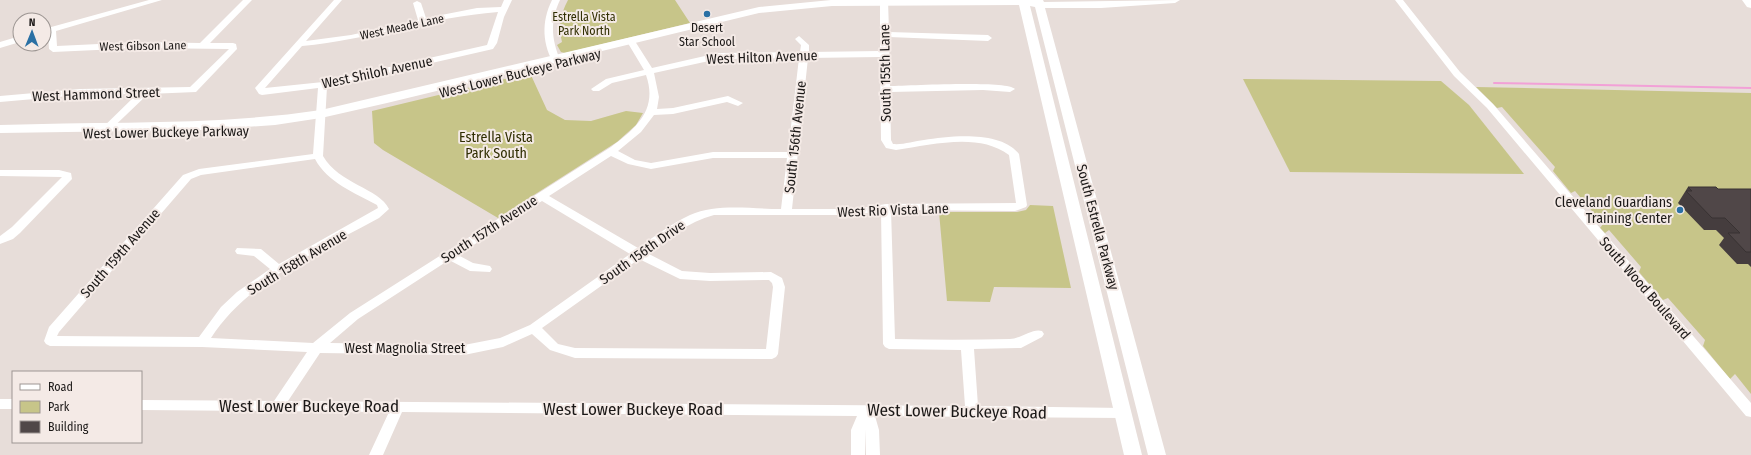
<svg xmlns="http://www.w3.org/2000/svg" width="1751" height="455" font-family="'Fira Sans Condensed',sans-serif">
	<rect width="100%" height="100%" fill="#e7ddd9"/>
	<g fill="#c7c589">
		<path d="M568,0H675L690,23L565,53L561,52L557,45L562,42C558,26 560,15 568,0Z"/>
		<path d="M530,73L547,110L565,120L591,121L626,111L643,113L636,125L617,142L498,218L383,150L374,143L372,111Z"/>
		<path d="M1243,79L1441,81L1469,105L1524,174L1290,172Z"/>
		<path d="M1476,87L1751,93V394L1735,374L1730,379L1703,346L1705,340L1668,298L1663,300L1639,272L1641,267L1609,230L1605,233L1600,228L1603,224L1575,191L1571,193L1553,171L1555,167L1502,107L1497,108Z"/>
		<path d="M1030,205L1053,206L1071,288L994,287L990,302L947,301L939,212H1017L1026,210Z"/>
	</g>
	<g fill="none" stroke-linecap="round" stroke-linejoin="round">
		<path stroke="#f2a0d7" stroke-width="2" d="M1494,83L1751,88"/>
		<g fill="#fff" fill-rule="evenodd">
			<path d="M149,0H162L56,31L57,46L140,42L200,43L243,0H252L210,43H233L236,44L237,49L196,92L148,94L103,137L100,138L95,135L137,94L80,95L0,102V96L80,89L190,87L229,49L140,48L53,52L49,49L48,34L44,35V29Z"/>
			<path d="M334,0H342L306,41L351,35L418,20L413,3L417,1L421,3L426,18L477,8L501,7L504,0H512L504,17L497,43L493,49L327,87L323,156C339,184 379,188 389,209L379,218C321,250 247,281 211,338L313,343L350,313L611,147C637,128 658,109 646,75L612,83L599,91H593L591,89L606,79L644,70L626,40L627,38H633L652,68L718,53L800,52L801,45L795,39L799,36L809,45V52L880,51V0H888L889,32L988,35L992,38L988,41L889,37L890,86C908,86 1006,80 1015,89L1010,92L983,90L890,92L891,140L893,144C903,145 914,141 924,140C950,136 1000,130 1019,154L1027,205L1026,207L1015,211L891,210L895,339C934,340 972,340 1010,339C1022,338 1033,328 1042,331L1044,334L1042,337L1021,348L974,349L978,406L1124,408L1129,409L1131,413L1129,417L1124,418L875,416L879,430L880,455H866L865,429V455H851V430L857,416L402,412L383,455H369L389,412L141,410V400L274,401L307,352L202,347L50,346L46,344L44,341L49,327L183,175L199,169L313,154L318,88L262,95L259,94L255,88ZM498,12L487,45L323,82L265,88L302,46C369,40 431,17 498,12ZM880,57L881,140L886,148L896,150C932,145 978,132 1009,155L1016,203L886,204L855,209H792L808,58ZM799,58L788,152H713L651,163L635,160L618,151L641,132L654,115L673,114L727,102L738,106L743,103L728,96L673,108L657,109L659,97L654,73L718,59ZM611,156L628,164L651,169L713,158H787L781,209C752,209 717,203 690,215C671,224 655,236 638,248L549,196ZM315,159C327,182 355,193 377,205L378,208L279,264L261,249L237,248L235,251L237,254L254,256L270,269L237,292L221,307L199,337L57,336L59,332L191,179L201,175ZM542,201L630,254L530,325L500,338L464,345L330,343L358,319L449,260L470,271L490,272L492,269L490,266L473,263L458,255ZM881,211L883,344L885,347L889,349L961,350L965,406L288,401L320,353L464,355L503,347L532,334L550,350L575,358L772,359L776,357L778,354L785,287L782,278L771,272L710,273L682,271L647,253C668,238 688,222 714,215H855ZM639,259L680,279L710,281L769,280L772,283L773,287L766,349L575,348L558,344L542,328Z"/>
			<path d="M552,0H560C549,23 552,42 562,64L558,67L555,66C542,45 541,22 552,0Z"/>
			<path d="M1395,0H1403L1460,72L1493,104L1751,403V417L1746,416L1487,108L1454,76Z"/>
			<path d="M20,36V42L0,48V42Z"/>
			<path d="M0,170H59L71,173L72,179L20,233L13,239L0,244V236L12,227L62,177L0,176Z"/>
			<rect x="0" y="399" width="13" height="10"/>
		</g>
		<g fill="#fff" fill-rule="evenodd">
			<path d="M831,0H1043L1044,2L1180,0L1175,3L1101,8H1045L1166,455H1148L1035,7L1030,6L1142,455H1124L1019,5L832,6L759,13L387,103L321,118L275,125L202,130L0,133V125C107,121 215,126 321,110L759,7Z"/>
			<path d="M1742,0H1751V8L1747,7Z"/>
		</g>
	</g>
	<path fill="#453d3e" d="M1688,187L1718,189H1751V267L1748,264H1737L1719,245L1724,238L1716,230H1704L1678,203Z"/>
	<path fill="#504748" stroke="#383232" d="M1688,187H1716L1718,189H1751V252H1746L1728,233H1740L1725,218H1712L1686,191H1692Z"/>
	<g fill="#2a70a4" stroke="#f4eae6" stroke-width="1.5">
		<circle cx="707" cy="14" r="4"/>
		<circle cx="1680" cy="210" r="4"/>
	</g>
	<g text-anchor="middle" stroke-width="4" stroke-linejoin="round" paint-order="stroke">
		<g font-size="12" fill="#302e02" stroke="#f4eae6">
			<text x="584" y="21">Estrella Vista<tspan x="584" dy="14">Park North</tspan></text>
		</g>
		<g font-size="12" fill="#1b1817" stroke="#f4eae6">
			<text transform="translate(402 27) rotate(-12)" y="4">West Meade Lane</text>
			<text transform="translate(143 46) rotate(-1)" y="4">West Gibson Lane</text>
		</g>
		<g font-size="12" fill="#1b1817" stroke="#f4eae6">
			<text x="707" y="32">Desert<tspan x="707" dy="14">Star School</tspan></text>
		</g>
		<g font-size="14" fill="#1b1817" stroke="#f4eae6">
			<text transform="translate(762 57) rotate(-2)" y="5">West Hilton Avenue</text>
			<text transform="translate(377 72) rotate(-12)" y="5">West Shiloh Avenue</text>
			<text transform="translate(520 73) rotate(-14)" y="5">West Lower Buckeye Parkway</text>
			<text transform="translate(885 73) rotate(-91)" y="5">South 155th Lane</text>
			<text transform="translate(96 94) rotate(-2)" y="5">West Hammond Street</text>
			<text transform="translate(166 132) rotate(-1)" y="5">West Lower Buckeye Parkway</text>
			<text transform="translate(795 137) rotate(-84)" y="5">South 156th Avenue</text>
			<text transform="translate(893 210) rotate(-2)" y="5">West Rio Vista Lane</text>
			<text transform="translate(1098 227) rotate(75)" y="5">South Estrella Parkway</text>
			<text transform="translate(489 229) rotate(-33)" y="5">South 157th Avenue</text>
			<text transform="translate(642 252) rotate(-35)" y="5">South 156th Drive</text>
			<text transform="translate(120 253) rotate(-49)" y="5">South 159th Avenue</text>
			<text transform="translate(297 262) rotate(-31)" y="5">South 158th Avenue</text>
			<text transform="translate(1645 288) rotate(49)" y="5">South Wood Boulevard</text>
			<text x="405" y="353">West Magnolia Street</text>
		</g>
		<g font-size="14" fill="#302e02" stroke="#f4eae6">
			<text x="496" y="142">Estrella Vista<tspan x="496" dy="16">Park South</tspan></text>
		</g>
		<g font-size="14" fill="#1b1817" stroke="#f4eae6" text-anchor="end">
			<text x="1672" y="207">Cleveland Guardians<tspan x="1672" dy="16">Training Center</tspan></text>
		</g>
		<g font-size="17" fill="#1b1817" stroke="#f4eae6">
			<text x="309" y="412">West Lower Buckeye Road</text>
			<text x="633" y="415">West Lower Buckeye Road</text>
			<text transform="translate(957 411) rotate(1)" y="6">West Lower Buckeye Road</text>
		</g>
	</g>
	<rect x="12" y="371" width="130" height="72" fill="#f4eae6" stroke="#9d9693"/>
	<rect x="20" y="384" width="20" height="6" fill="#ffffff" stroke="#9d9693"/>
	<text x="48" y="391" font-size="12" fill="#1b1817">Road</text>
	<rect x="20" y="401" width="20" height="12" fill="#c7c589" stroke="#9d9693"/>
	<text x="48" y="411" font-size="12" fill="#1b1817">Park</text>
	<rect x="20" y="421" width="20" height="12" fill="#504748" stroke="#9d9693"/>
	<text x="48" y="431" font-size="12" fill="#1b1817">Building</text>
	<g transform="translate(32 32) rotate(1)"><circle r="19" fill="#f4eae6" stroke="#9d9693"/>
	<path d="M0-3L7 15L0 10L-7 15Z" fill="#2a70a4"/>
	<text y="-6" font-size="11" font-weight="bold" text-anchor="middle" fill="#1b1817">N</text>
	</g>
</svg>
